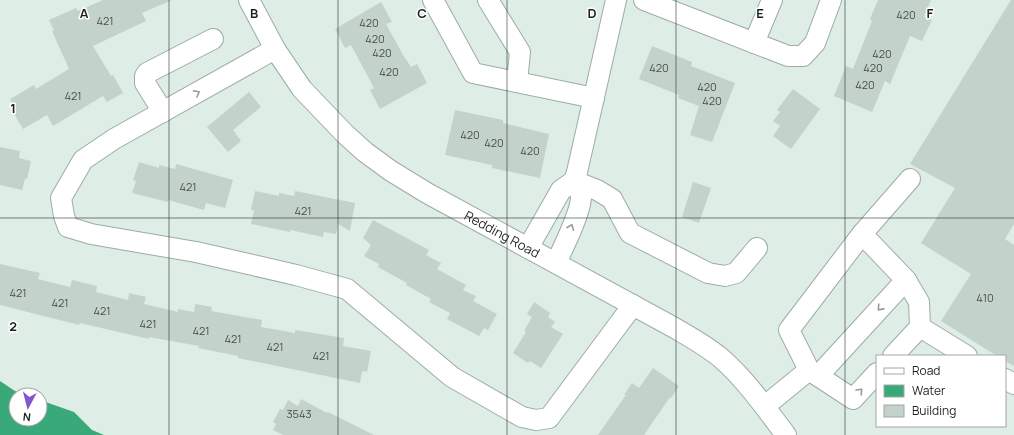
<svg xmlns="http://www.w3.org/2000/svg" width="1014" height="435" font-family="Manrope,sans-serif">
	<rect width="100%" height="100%" fill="#deede5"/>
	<path fill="#39a979" d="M0,381L15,391L26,395H16V419H40V400L74,412L92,430L104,435H0Z"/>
	<g fill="#c4d3ca">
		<path d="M103,0H172L142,13L146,21L93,46L111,76L113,75L123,93L107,102L103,96L53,126L47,115L23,129L13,112L16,110L10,99L34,85L36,89L69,69L52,31L54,30L49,20L76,8L78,11Z"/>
		<path d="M878,0H931L924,17L932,20L922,41L910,36L890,84L885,81L872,112L834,96L846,66L853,69L872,21L870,19Z"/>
		<path d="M1011,0H1014V224L1005,239L1014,245V366L1005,361V356H997L941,321L971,274L921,243L955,188L910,164Z"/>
		<path d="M381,2L392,22L386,24L403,55L411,67L417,64L427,83L380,109L370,90L374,88L351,45L345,48L335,29Z"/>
		<path d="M652,46L692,62L691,66L735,83L712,142L690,135L699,106L678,98L679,95L639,79Z"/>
		<path d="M793,89L820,109L791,149L773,136L780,126L773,121L780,112L777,110Z"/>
		<path d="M249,92L261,107L233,130L241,141L228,152L207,127Z"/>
		<path d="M455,110L503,120V123L549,134L540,178L492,168V165L445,155Z"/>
		<path d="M0,147L20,151L19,158L31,161L27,179H25L22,190L0,185Z"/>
		<path d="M139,162L159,168V165L175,169L176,164L233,180L225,208L206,203L204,210L168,200V202L132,193L136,181L133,180Z"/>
		<path d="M693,182L711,188L699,223L682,217Z"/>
		<path d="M255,191L279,196V193L294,196L295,191L355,203L350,231L338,224L336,234L324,232L323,237L290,230V232L251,224L254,210H251Z"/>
		<path d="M373,220L429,250L426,255L441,263L437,269L466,285L463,290L476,296L473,301L497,314L488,330L484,328L479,336L447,319L450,313L429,302L431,299L406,285L407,283L378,267L379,264L364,256L371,245L363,238Z"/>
		<path d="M0,264L40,273L38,279L70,287L72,280L97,286L96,292L128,300L129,293L146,297L144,304L178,312V309L194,312L195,304L212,307L211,311L262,320L261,327L295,333V330L344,338L343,346L371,351L367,372L362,371L360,383L238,358V356L198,348L199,346L149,337V339L80,323L79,325L0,305Z"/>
		<path d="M534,302L550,313L548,317L555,322L551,327L563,334L541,368L530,361L528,363L513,353L526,332L524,331L532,317L527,314Z"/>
		<path d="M653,368L679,386L671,398L670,397L644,435H598L626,395H624L632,383L639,388Z"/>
		<path d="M301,399L327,413L328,412L374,435H283L273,430L276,424L273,422L280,409L283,410L288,400L298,406Z"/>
	</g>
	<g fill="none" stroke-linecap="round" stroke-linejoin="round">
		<defs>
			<g id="minor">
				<path id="s1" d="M249,0L275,49L302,89L345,134L365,152L391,171L427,193L673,327C690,337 707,346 722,359C747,381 766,409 786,435"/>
				<path d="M433,0L473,73L594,98"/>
				<path d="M488,0L520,52L517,82"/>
				<path d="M644,0L788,56H803L815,43L831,0"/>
				<path d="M754,43L772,0"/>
				<path d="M275,49L114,139L83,160L61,198L64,216L68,227L91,234L196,252L296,275L347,289L452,377L522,417L536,420L549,418L633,305"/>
				<path d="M163,112L145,83V76L147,73L213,39"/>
				<path d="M574,181L597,190L612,199L630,233L708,273L725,276L736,273L757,248"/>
				<path d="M862,234L910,179"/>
				<path d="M528,248L561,190L574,181L577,172L616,0"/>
				<path d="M556,263C563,248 580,214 581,198C581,191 578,186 574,181"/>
				<path d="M920,327L967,356"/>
				<path d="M877,373L853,399L809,370L789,330L862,234L906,280L919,302L920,327L893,356"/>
				<path d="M818,376L906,280"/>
				<path d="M1005,379L1014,384"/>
				<path d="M765,406L809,370"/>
			</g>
		</defs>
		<use href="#minor" stroke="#9daca4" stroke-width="22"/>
		<use href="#minor" stroke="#fff" stroke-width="20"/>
	</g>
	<defs><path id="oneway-chevron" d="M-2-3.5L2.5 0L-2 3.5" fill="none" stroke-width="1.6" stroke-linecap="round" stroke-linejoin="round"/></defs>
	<g stroke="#999c9a">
		<use href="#oneway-chevron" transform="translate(197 93) rotate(-29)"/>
		<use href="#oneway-chevron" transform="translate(571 227) rotate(-68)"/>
		<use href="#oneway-chevron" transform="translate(880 308) rotate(132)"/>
		<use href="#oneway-chevron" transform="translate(860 391) rotate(-47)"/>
	</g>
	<path fill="none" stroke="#1c221f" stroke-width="1" stroke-opacity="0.55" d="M169,0V435M338,0V435M507,0V435M676,0V435M845,0V435M0,218H1014"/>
	<g text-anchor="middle" stroke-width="3" stroke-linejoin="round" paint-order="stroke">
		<g font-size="11" fill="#464e4a">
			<text x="906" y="19">420</text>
			<text x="105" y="25">421</text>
			<text x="369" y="27">420</text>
			<text x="375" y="43">420</text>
			<text x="382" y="57">420</text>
			<text x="882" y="58">420</text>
			<text x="659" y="72">420</text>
			<text x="873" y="72">420</text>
			<text x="389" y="76">420</text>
			<text x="865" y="89">420</text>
			<text x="707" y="91">420</text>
			<text x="73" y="100">421</text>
			<text x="712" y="105">420</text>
			<text x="470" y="139">420</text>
			<text x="494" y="147">420</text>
			<text x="530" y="155">420</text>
			<text x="188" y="191">421</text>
			<text x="303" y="215">421</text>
			<text x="18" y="297">421</text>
			<text x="985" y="302">410</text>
			<text x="60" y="307">421</text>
			<text x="102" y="315">421</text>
			<text x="148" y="328">421</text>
			<text x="201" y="335">421</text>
			<text x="233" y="343">421</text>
			<text x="275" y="351">421</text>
			<text x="321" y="360">421</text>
			<text x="299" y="418">3543</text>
		</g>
		<g font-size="13" fill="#1c221f" stroke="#fff">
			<text dy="5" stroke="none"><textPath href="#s1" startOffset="353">Redding Road</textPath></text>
		</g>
	</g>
	<g font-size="13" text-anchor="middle" font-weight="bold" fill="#1c221f" stroke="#fff" stroke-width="3" stroke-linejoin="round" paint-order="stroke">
		<text x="84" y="18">A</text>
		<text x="254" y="18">B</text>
		<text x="422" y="18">C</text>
		<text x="592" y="18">D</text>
		<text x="760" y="18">E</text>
		<text x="930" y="18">F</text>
		<text x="13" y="113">1</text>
		<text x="13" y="331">2</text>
	</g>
	<rect x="876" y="355" width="130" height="72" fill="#ffffff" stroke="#a4a7a5"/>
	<rect x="884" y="368" width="20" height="6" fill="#ffffff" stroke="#a4a7a5"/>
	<text x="912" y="375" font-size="12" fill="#1c221f">Road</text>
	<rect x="884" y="385" width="20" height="12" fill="#39a979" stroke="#a4a7a5"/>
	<text x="912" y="395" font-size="12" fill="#1c221f">Water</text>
	<rect x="884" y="405" width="20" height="12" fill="#c4d3ca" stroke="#a4a7a5"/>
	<text x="912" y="415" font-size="12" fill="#1c221f">Building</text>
	<g transform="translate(28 407) rotate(187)"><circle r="19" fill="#ffffff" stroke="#a4a7a5"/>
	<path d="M0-3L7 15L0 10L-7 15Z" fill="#8455ce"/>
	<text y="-6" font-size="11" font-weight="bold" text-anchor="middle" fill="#1c221f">N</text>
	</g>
</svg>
